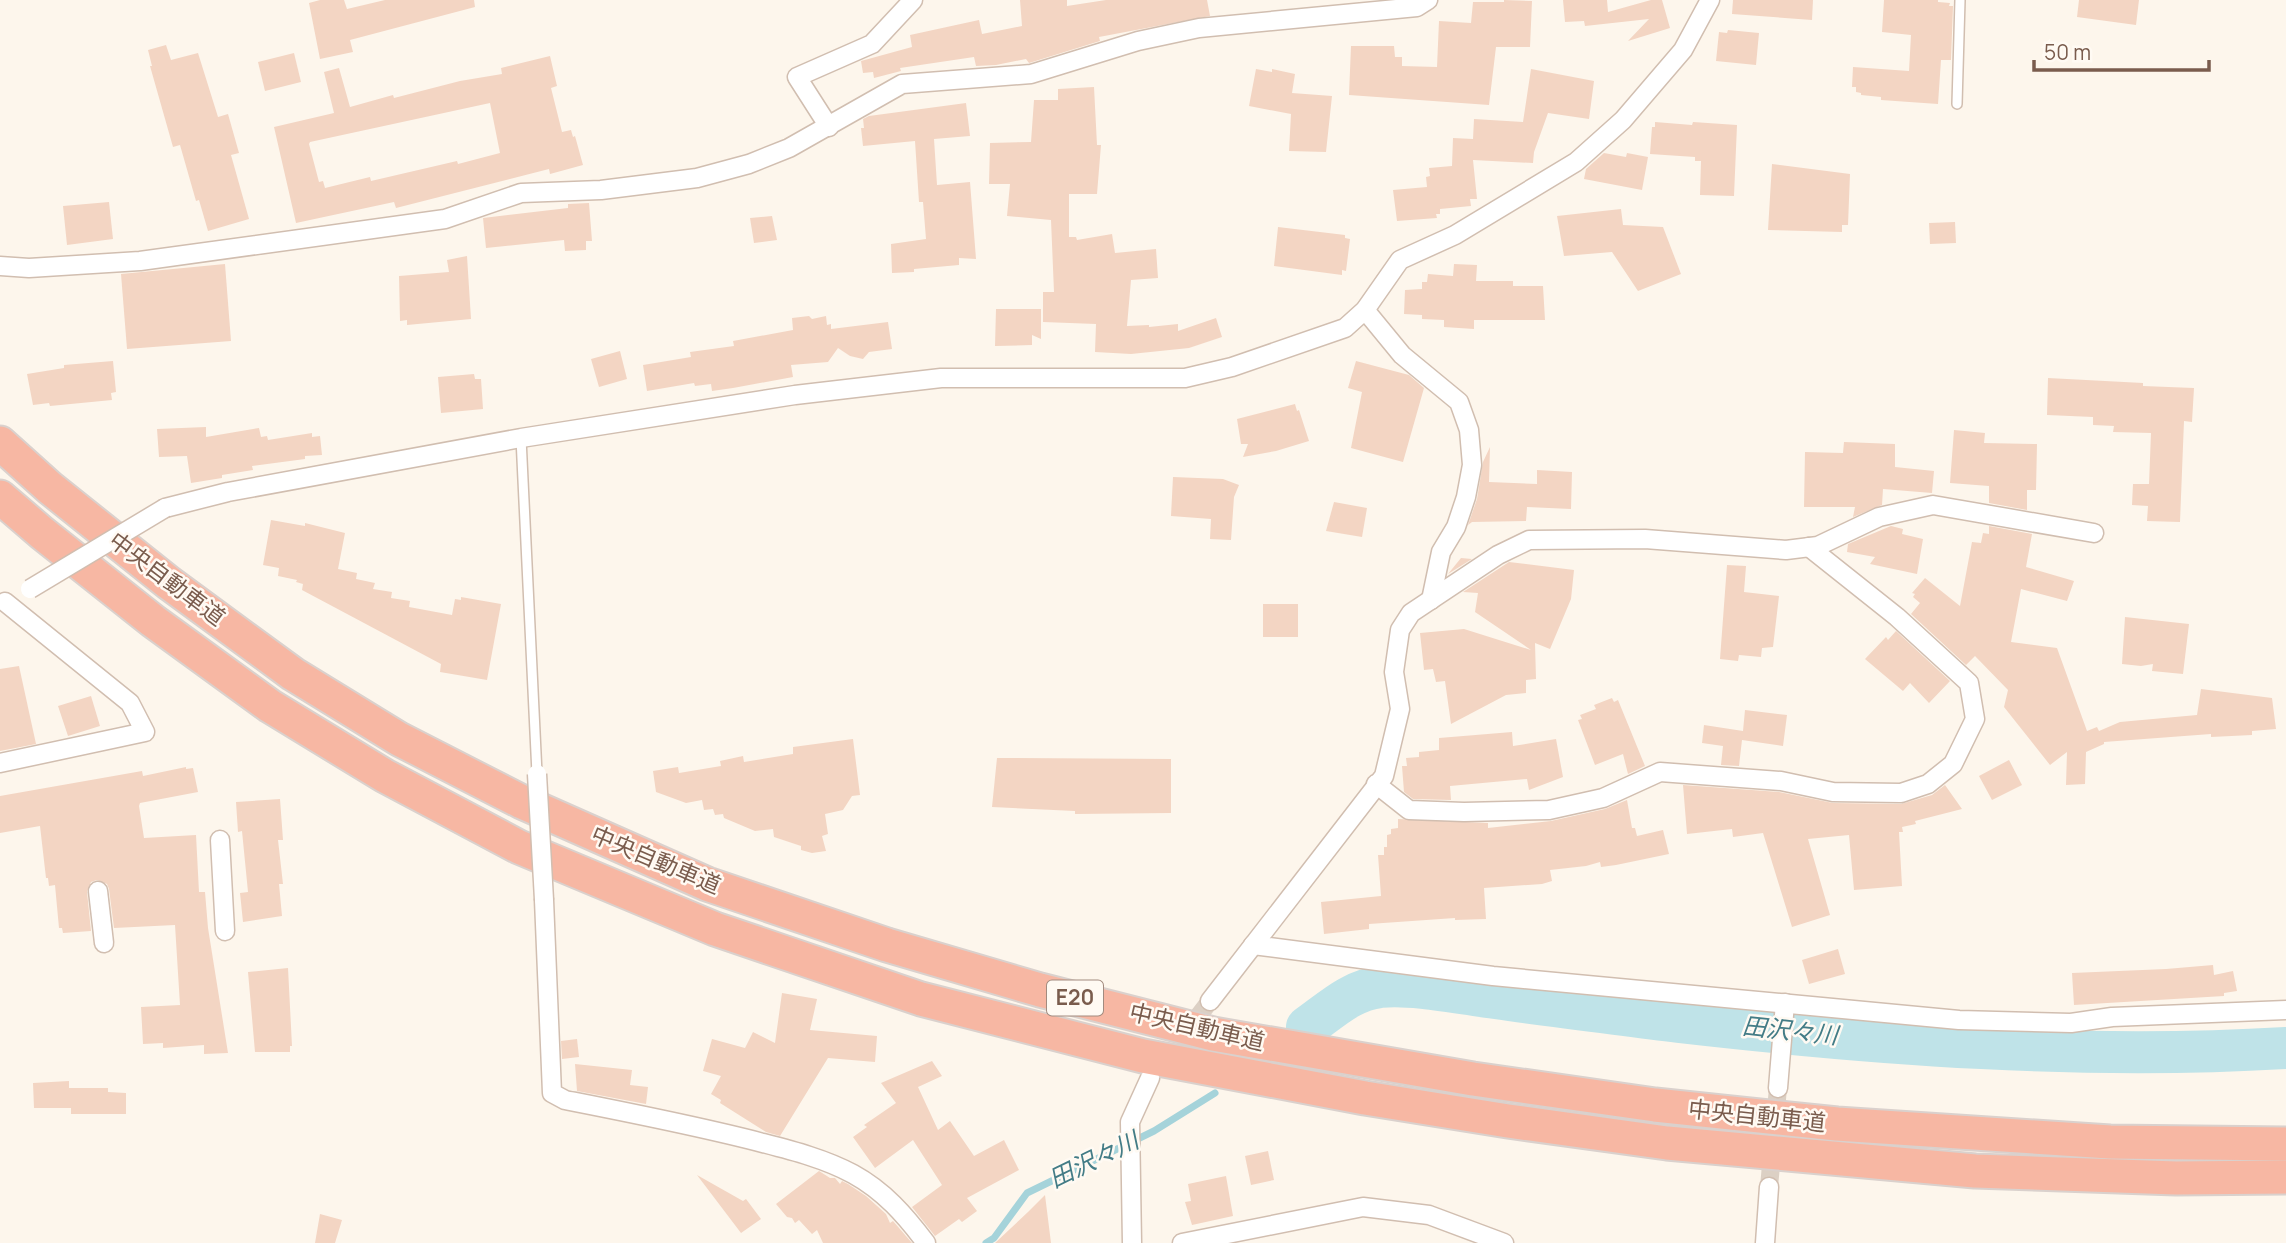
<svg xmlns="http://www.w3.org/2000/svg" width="2286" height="1243" font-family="Manrope,'Noto Sans JP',sans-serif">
	<rect width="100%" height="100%" fill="#fdf6ec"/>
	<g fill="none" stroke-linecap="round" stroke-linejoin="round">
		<path stroke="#a5d3da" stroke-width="7" d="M986,1243L994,1238L1027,1193L1154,1131L1215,1093"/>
		<path stroke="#bfe3e8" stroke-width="42" d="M1307,1027C1330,1011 1351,990 1380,987C1410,983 1464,994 1495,998C1557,1007 1618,1014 1679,1022C1880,1045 2083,1060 2286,1048"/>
	</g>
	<g fill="#f3d5c3" fill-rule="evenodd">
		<path d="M320,0H344L347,9L385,0H474L475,7L350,40L353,52L320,59L309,3Z"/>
		<path d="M1020,0H1067V6L1106,0H1207L1210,16L1099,37L1100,41L1029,63L1026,59L996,65L976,66L974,57L900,68L901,71L874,78L873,72L863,73L861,61L912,47L910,35L979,20L982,34L1022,26Z"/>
		<path d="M1504,0L1532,1L1530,47H1496L1489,105L1349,95L1351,46H1394L1395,57H1402V66L1437,67L1439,21L1471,23L1473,2H1504Z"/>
		<path d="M1563,0H1607L1608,12L1651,0H1662L1670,28L1628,41L1649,19L1585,26L1584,21L1565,22Z"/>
		<path d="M1733,0H1813L1812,20L1732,14Z"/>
		<path d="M1884,0H1938V2L1950,3L1949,6H1953L1951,60H1941L1938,104L1881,100V97L1861,95V93L1856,92V87H1852L1853,67L1909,71L1911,35L1882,32Z"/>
		<path d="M2079,0H2139L2136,25L2077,17Z"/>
		<path d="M1728,30L1759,33L1756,65L1716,61L1719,32L1727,33Z"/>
		<path d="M166,45L171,60L198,53L218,117L228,114L239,153L231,155L249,219L208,231L199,200L196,201L180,145L173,147L150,66H152L148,50Z"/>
		<path d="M294,53L301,82L265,91L258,62Z"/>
		<path d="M550,56L557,86L551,88L562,132L571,130L573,137L575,136L583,165L550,174L549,169L396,208L394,202L296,223L274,127L334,113L324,72L339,68L350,107L393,95L394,98L460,81L502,74L501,68ZM490,103L500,153L458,164L457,161L371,181L370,177L325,188L323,181L319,182L309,144L310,142Z"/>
		<path d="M1256,69L1272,72V69L1295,74L1292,93L1332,96L1326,152L1289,151L1291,114L1249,106Z"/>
		<path d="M1531,69L1594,81L1589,119L1548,113L1534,152L1533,163L1473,160L1477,199H1470L1471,206L1440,209V214H1436L1437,218L1397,221L1393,190L1427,187L1426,177L1430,176L1429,168L1452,166L1453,138L1473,139L1474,119L1523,122Z"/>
		<path d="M1094,87L1097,145H1101L1097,194H1069V237H1076L1077,240L1112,234L1115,253L1156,249L1158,278L1131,280L1127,326L1149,325V327L1178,324V331L1216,318L1222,337L1189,348L1131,354L1095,352L1096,324L1043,322V292H1054L1051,220L1007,216L1010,184H989L990,143L1031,142L1034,100H1058V89Z"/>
		<path d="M966,103L970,136L934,139L937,185L970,182L976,259L959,258V265L914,269V272L892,273L891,244L926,239L923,202H919L915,141L863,146L861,128H864L863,119L869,116Z"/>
		<path d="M1655,122L1692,125L1693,122L1737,125L1734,196L1700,195L1701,161H1695V157L1650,154L1652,127H1655Z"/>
		<path d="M1604,153L1626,157L1627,153L1648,157L1642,190L1584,179L1586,169Z"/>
		<path d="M1772,164L1850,174L1848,225H1842V232L1768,230Z"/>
		<path d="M109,202L113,239L67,245L63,206Z"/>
		<path d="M589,203L592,241H586V250L565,251L564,240L486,248L483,218L568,208V204Z"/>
		<path d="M1621,209L1623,225L1663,227L1681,274L1638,291L1612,252L1564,256L1557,216Z"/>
		<path d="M772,216L777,240L754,243L750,218Z"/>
		<path d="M1955,222L1956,243L1930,244L1929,223Z"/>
		<path d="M1278,227L1345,235V238L1350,239L1346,271L1342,270V275L1274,266Z"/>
		<path d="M467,256L471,319L407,325V320L400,321L399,276L449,272L447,260Z"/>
		<path d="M225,264L231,341L127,349L121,274Z"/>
		<path d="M1454,264L1477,265L1476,281H1513V286H1543L1545,320H1474V329L1444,327V320L1422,319V315L1404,314L1405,290L1422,289V282H1427L1428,274L1453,276Z"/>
		<path d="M996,309H1041V339L1032,335V345L995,346Z"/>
		<path d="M809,316L812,319L826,316L827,325L831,324V329L888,322L892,349L869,352L863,359L850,356L838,348L828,362L791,365L793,377L733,388L712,391L711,384L695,386L694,383L647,391L643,365L691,357L690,352L734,346L733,341L793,330L792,318Z"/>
		<path d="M620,351L627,379L599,387L591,359Z"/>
		<path d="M113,361L116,392L111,393L112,400L50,406L49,403L33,405L27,374L64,368V365Z"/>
		<path d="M1356,361L1409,375L1424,388L1403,462L1351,448L1362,392L1348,388Z"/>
		<path d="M474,374L475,379H481L483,409L441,413L438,377Z"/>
		<path d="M2048,378L2143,383V386L2194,388L2192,422L2184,421L2180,522L2147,521L2148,506L2132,505L2133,484H2149L2151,433L2113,432L2114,426L2093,425V417L2047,415Z"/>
		<path d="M1295,404L1297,411L1299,410L1309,441L1276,451L1243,457L1248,444H1241L1237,419Z"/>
		<path d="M206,427V437L259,428L261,437L267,436L268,440L312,433V437L320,436L322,455L305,456V459L252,466L253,470L222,475V478L191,483L187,456L159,457L157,429Z"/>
		<path d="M1954,430L1985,433L1984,443L2037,444L2036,490H2027V510L1989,503V486L1950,483Z"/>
		<path d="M1844,442L1895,444V467L1934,471L1932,493L1883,489L1882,505L1853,517L1855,507H1804L1805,452L1843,453Z"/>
		<path d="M1490,447L1489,482L1537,484V470L1572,472L1571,509L1527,507L1526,521L1472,522L1468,525L1477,499L1483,462Z"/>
		<path d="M1173,477L1223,479L1239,485L1234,497L1231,540L1210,539L1211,519L1171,516Z"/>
		<path d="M1334,502L1367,508L1362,537L1326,531Z"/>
		<path d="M271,520L305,526V523L345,533L338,569L357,573L356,579L375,583L373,589L392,592L391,598L410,601L409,607L452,615L455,599L461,600V597L501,604L487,680L440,672L441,664L302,590L303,584L296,582L297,580L278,576L279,568L263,565Z"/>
		<path d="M1891,526L1903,529L1902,534L1923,539L1917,574L1870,564L1875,557L1847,552L1848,544Z"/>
		<path d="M1989,526L2032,534L2026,567L2074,581L2067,601L2021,589L2011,642L2057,648L2087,731L2097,727L2099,731L2120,722L2197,715L2201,689L2272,698L2276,729L2252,731V735L2211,737V734L2104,742V744L2086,752L2085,784L2066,785L2067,752L2050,765L2004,707L2008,690L1975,656L1966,665L1911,614L1920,603L1913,597L1915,594L1912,593L1925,578L1960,606L1972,542L1981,543L1983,533L1989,534Z"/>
		<path d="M1461,558L1472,559L1448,574Z"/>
		<path d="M1509,562L1574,570L1571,599L1550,649L1535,643L1536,679L1526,680V693L1506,695L1451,724L1445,681L1436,682L1433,669L1424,670L1420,633L1464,629L1531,650L1475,612L1478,593L1463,592Z"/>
		<path d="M1727,565L1746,566L1744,592L1779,596L1773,647L1762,648L1761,657L1739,655L1738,661L1720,659Z"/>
		<rect x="1263" y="604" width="35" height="33"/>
		<path d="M2125,617L2189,624L2183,674L2152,671L2153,664L2141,666L2122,664Z"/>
		<path d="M1896,631L1950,681L1929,703L1910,683L1903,691L1865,659L1886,637L1888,640Z"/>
		<path d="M19,666L36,744L0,751V669Z"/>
		<path d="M91,696L100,726L68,736L58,706Z"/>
		<path d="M1612,698L1614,702L1618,700L1645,766L1628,774L1623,754L1595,765L1578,720L1582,719L1580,715L1596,709L1594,705Z"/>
		<path d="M1745,710L1787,715L1783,746L1742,740L1739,766L1721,765L1723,746L1702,743L1704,725L1743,731Z"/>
		<path d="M1512,732L1513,746L1556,739L1563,777L1529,790L1527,779L1450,786L1451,800L1413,799L1404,792L1402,766H1407L1406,758L1419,757V752L1439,750V738Z"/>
		<path d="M853,739L860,795L852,796L843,810L825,814L828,834L822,836L826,851L812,853L801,850V846L774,837L773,829L755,831L724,818L723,814L715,815L713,809L704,810L702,800L686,803L656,792L653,771L678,767L679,773L721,766L720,761L743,756L744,762L793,754V747Z"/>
		<path d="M997,758L1171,759V813L1075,814V811L992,807Z"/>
		<path d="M2009,760L2022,785L1992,800L1979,776Z"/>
		<path d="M186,767V769L193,768L198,792L140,803L139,806L144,838L196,835L199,892H205L208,928L228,1053L204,1054V1045L163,1048V1043L143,1044L141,1007L180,1005L175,925L114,928L109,889L107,884L97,880L91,882L87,892L91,931L63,933L62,928H59L55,885L49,886L48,878H46L40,826L0,833V796L142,771L143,776Z"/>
		<path d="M1683,785L1779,792L1833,803L1901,804L1932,795L1945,785L1962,809L1915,821L1916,824L1902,827L1903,832H1899L1902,886L1854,890L1849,835L1808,839L1830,915L1792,927L1763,833L1733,837L1732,829L1687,834Z"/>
		<path d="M280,799L283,840H278L283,884H279L282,916L243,922L240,893L248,892L242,831L238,832L236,802Z"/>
		<path d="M1627,800L1632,828H1635L1637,836L1663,830L1669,854L1616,865L1601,867L1600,862L1586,866L1550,870L1552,881L1542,884L1484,888L1486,919L1455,920V918L1369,924V929L1324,934L1321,902L1381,896L1378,855H1384V847H1387V835L1391,834V829L1398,828V819L1488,823V828L1551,821L1605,809Z"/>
		<path d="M1838,949L1845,974L1809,984L1802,960Z"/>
		<path d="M2213,965L2214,975L2233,971L2237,991L2224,993V996L2074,1005L2072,973L2166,969Z"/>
		<path d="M288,968L292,1046H290V1052H255L248,972Z"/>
		<path d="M782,993L817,999L810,1030L877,1036L875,1062L828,1058L780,1136L766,1132L720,1103L721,1100L711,1094L721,1076L703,1071L712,1039L745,1048L753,1032L775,1043Z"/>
		<path d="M577,1039L579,1057L562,1059L561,1041Z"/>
		<path d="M932,1061L942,1076L918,1087L938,1130L950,1121L974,1156L1004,1140L1019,1170L967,1198L977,1211L962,1222L959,1219L935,1236L912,1207L942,1185L913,1140L875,1168L853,1137L867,1127L864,1125L896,1103L881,1083Z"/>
		<path d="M575,1064L632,1070L630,1085L648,1087L646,1104L577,1091Z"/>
		<path d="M69,1081V1088H108V1092L126,1093V1114H71V1108H34L33,1083Z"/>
		<path d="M1268,1151L1274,1180L1251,1185L1245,1156Z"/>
		<path d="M819,1171L830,1178H835L840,1184L842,1181L848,1184L866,1196L886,1214L890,1223L893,1221L912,1243H823L817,1230L812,1234L799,1220L795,1223L792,1218L787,1217L776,1204Z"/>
		<path d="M697,1175L743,1201L746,1199L761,1219L741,1233Z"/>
		<path d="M1226,1176L1233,1216L1192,1225L1185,1202L1191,1201L1188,1184Z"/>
		<path d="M1045,1195L1051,1243H995L1028,1212Z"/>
		<path d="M320,1214L342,1220L335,1243H315Z"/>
	</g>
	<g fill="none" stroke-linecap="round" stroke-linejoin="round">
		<g stroke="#dcd0c4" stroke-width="18" stroke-dasharray="18 9" stroke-linecap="butt">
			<path d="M1163,1062L1210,1001"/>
			<path d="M1769,1187L1778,1088"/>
		</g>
		<defs>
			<g id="lane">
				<path d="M1957,104L1960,0"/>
				<path d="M521,438L537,774"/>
			</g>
			<g id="street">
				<path d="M829,127L797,77L872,44L913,0"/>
				<path d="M0,266L29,268L140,261L445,219L521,193L601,190L697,178L749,164L789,148L902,84L1031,74L1138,41L1199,28L1417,7L1428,0"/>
				<path d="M1365,310L1402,355L1459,402L1469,430L1472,465L1466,497L1456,527L1441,552L1431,600"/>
				<path d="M165,508L228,492L521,438L795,395L941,378H1185L1232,367L1345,328L1365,310L1400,260L1455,235L1576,162L1623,120L1683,50L1710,0"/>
				<path d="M0,763L145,732L130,703L5,602"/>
				<path d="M1376,784L1409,810L1464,812L1549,810L1603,798L1660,772L1781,781L1833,792L1901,793L1928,784L1953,764L1975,719L1969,683L1897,617L1809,547"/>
				<path d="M220,840L225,931"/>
				<path d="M98,891L104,943"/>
				<path d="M544,900L552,1093L565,1100C631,1113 698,1126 763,1143C794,1151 825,1159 853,1174C884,1191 905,1215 926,1243"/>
				<path d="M1253,945L1493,976L1959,1020L2071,1023L2112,1017L2286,1010"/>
				<path d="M1210,1001L1384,776L1400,709L1394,672L1400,630L1411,613L1498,555L1529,540L1645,539L1786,550L1818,546L1879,517L1933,505L2094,533"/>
				<path d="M1778,1088L1785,1003"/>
				<path d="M1132,1243L1130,1122L1150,1078"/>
				<path d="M1182,1243L1363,1207L1429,1215L1504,1243"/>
				<path d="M1765,1243L1769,1187"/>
			</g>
			<g id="highway">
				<path d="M0,443L50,488L169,583L293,674L399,739L522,802L707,884L887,945L1040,990L1213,1034L1473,1079L1655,1105L1837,1124L2110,1142L2286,1144"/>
				<path d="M0,497L42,533L153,621L270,706L385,776L519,847L715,929L921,999L1143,1056L1365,1098L1508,1121L1667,1143L1975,1171L2176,1178L2286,1177"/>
			</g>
		</defs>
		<use href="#lane" stroke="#d1beb0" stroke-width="12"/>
		<use href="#street" stroke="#d1beb0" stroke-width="21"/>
		<use href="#highway" stroke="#dad1cd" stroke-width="37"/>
		<use href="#lane" stroke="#fff" stroke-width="9"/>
		<use href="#street" stroke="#fff" stroke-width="18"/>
		<use href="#highway" stroke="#f7b7a3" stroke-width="33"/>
		<defs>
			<g id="street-bridge">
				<path d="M30,589L165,508"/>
				<path d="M537,774L544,900"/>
			</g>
		</defs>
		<use href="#street-bridge" stroke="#d1beb0" stroke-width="21" stroke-linecap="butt"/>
		<use href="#street-bridge" stroke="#fff" stroke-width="18"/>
	</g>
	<g text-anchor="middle" stroke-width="5" stroke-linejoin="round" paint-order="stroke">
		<rect fill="#fffaf3" stroke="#a28b7f" stroke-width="2" x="1047" y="980.5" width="56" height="35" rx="5"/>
		<g font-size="21" font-weight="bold" fill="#7a5c4d">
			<text x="1075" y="1005">E20</text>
		</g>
		<g font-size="23" fill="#7a5c4d" stroke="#fffaf3">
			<text transform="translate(167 579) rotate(37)" y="8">中央自動車道</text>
			<text transform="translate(656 860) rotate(23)" y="8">中央自動車道</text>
			<text transform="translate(1197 1027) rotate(13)" y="8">中央自動車道</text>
			<text transform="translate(1757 1116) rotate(6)" y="8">中央自動車道</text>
		</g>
		<g font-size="24" font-style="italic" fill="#437c86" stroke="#fffaf3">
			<text transform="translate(1790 1031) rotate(6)" y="8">田沢々川</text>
			<text transform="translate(1094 1160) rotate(-26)" y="8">田沢々川</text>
		</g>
	</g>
	<path d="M2034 60v10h175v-10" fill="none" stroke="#7a5c4d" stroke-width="3.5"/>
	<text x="2044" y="60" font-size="21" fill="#7a5c4d" stroke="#fffaf3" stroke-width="5" paint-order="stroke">50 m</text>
</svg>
